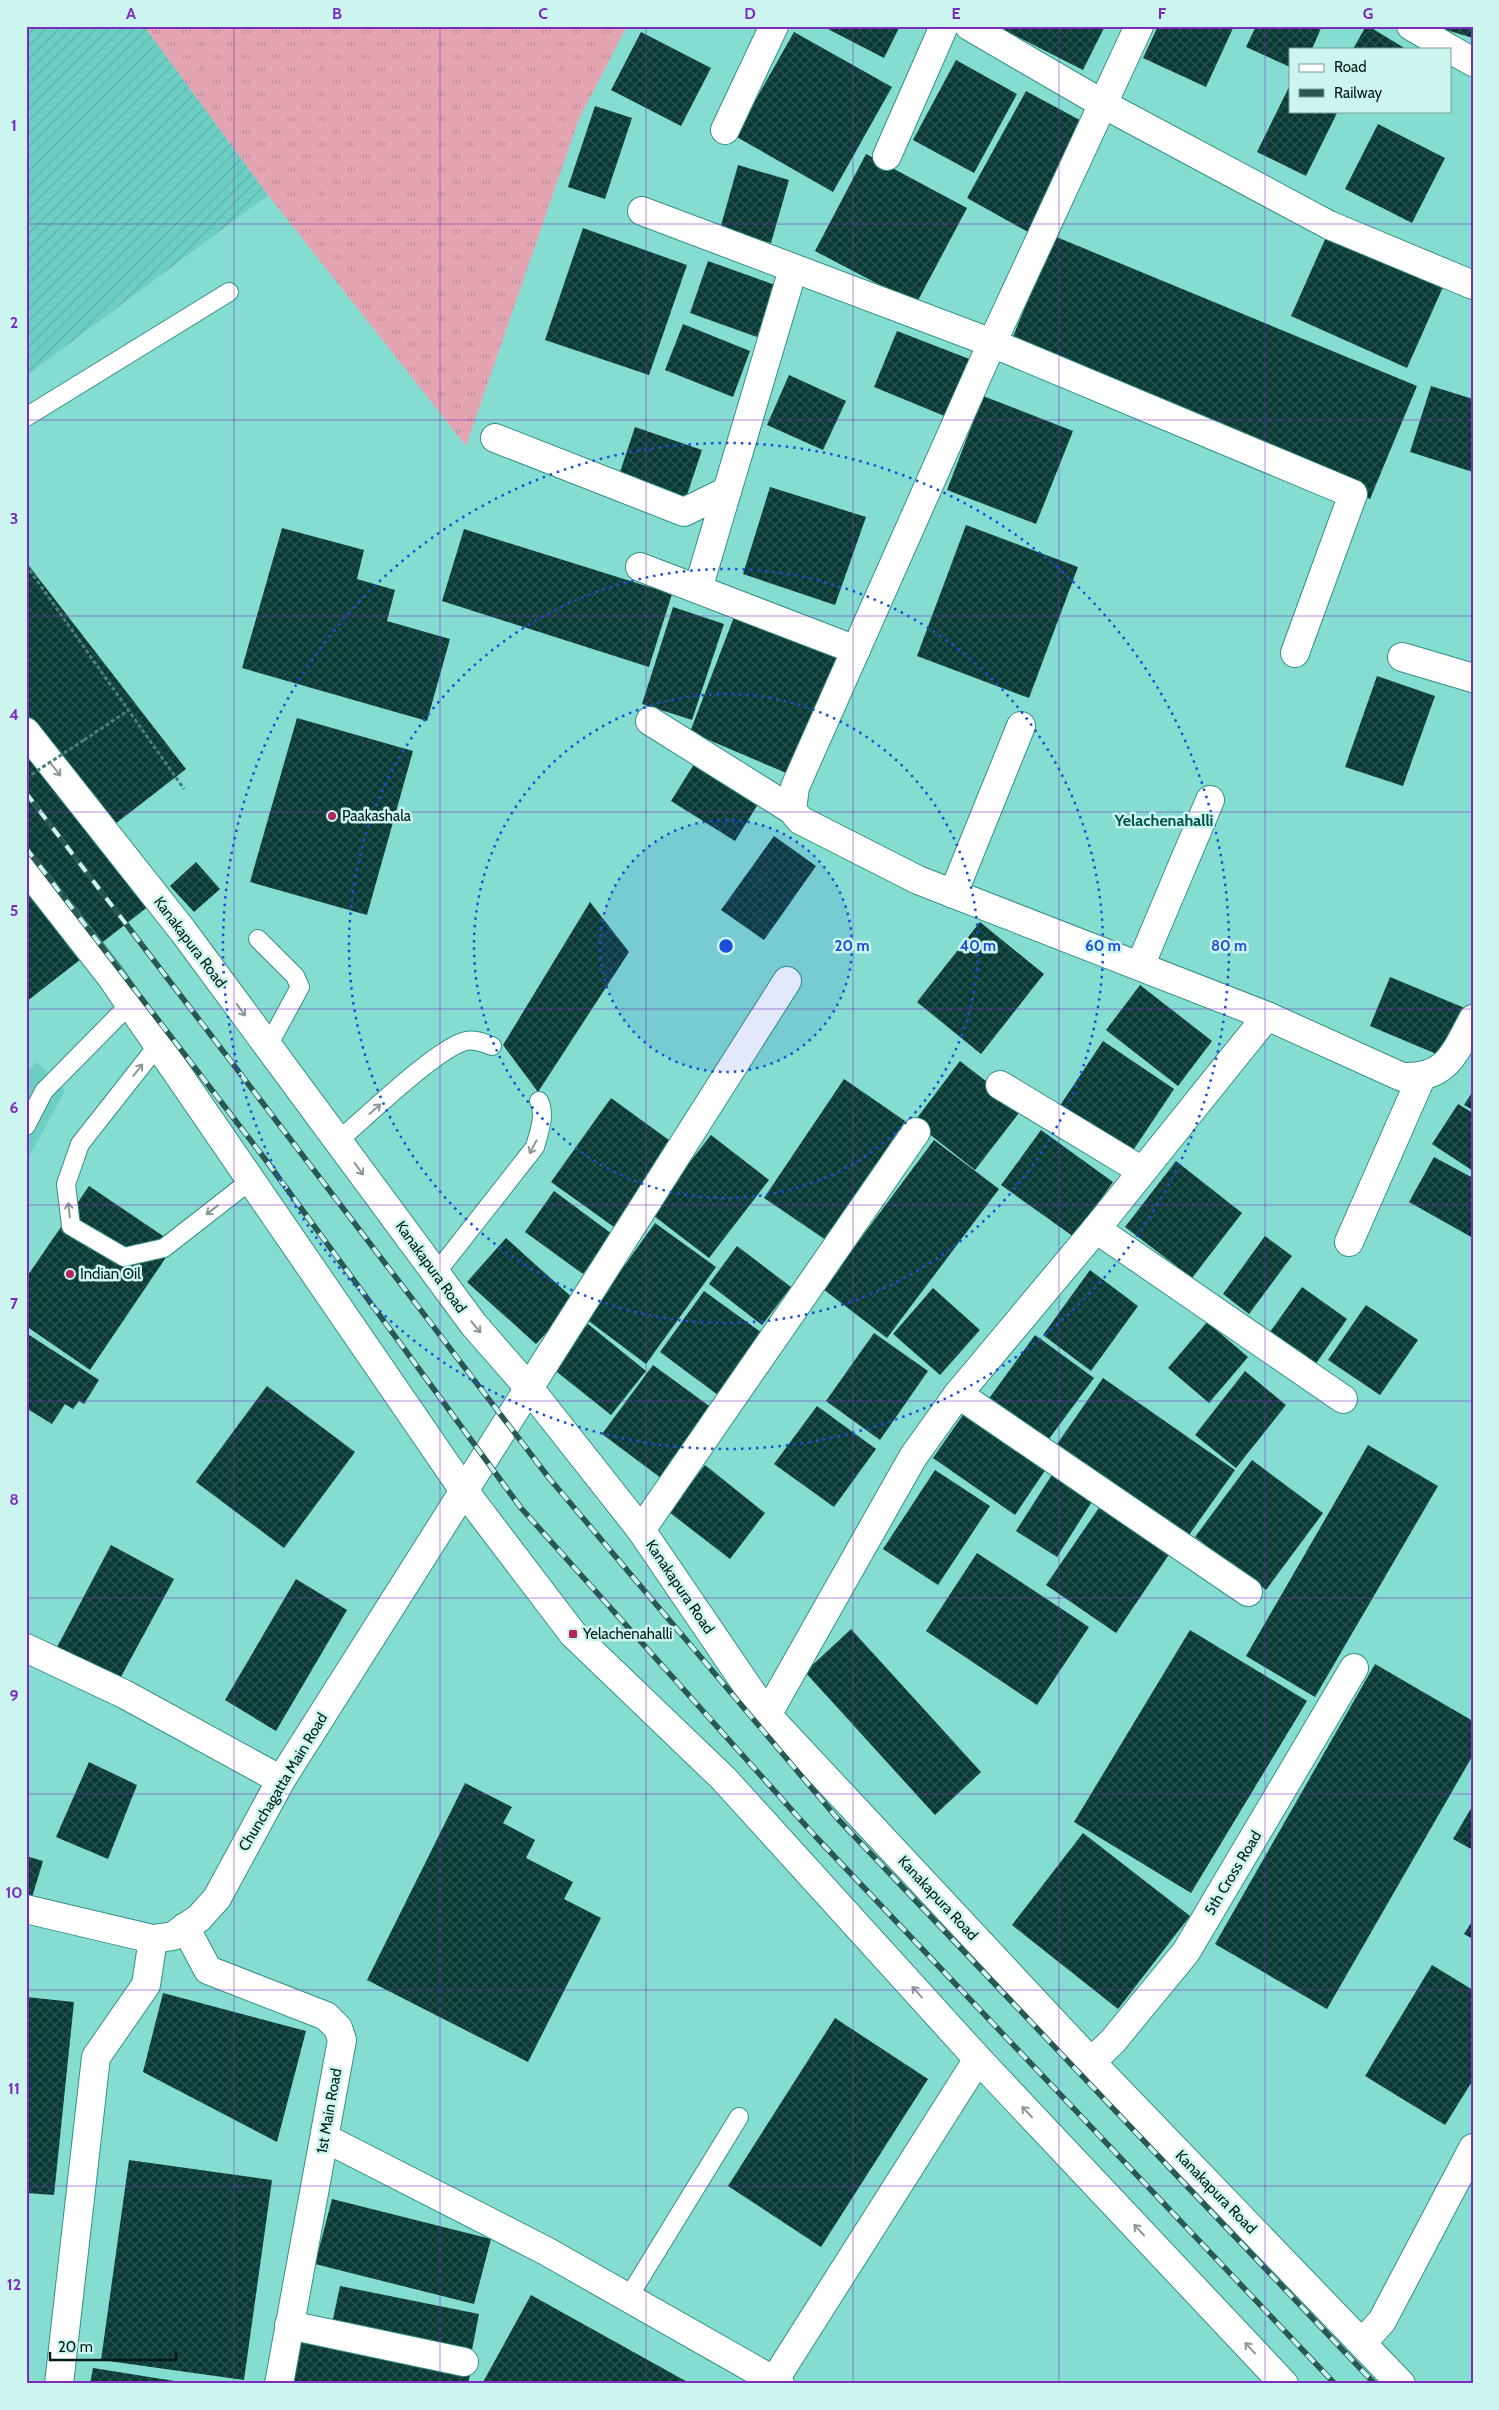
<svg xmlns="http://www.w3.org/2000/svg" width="1499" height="2410" font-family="Cabin,sans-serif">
	<defs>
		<pattern id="industrial-furrows" width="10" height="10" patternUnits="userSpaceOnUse" patternTransform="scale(1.25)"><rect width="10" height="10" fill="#6dcfc3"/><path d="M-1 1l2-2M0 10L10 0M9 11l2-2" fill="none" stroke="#5db1a7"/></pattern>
		<pattern id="grass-tufts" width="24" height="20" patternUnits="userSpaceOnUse" patternTransform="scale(1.25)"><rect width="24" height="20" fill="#e4a5b3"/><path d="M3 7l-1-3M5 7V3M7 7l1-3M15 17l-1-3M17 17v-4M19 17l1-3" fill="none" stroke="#c28d99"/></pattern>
		<pattern id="building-cross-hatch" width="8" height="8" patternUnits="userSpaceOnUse" patternTransform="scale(1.25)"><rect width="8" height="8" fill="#083934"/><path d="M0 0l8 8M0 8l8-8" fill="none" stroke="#2a534f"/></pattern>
	</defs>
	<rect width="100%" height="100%" fill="#84ddd0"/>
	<path fill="#6dcfc3" d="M37,1062L65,1091L26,1162V1072Z"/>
	<path fill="url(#industrial-furrows)" d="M26,26H144L268,195L26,376Z"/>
	<path fill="url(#grass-tufts)" d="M144,26H627L579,119L466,446L268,195Z"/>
	<g fill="url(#building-cross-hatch)">
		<path d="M822,26H900L884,58Z"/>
		<path d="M996,26H1105L1083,70Z"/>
		<path d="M1158,26H1234L1206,87L1143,58Z"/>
		<path d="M1256,26H1322L1312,49H1290V67L1246,47Z"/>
		<path d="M1366,26H1368L1406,49H1353Z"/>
		<path d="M1436,26H1473V38L1436,27Z"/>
		<path d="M641,32L711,68L681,126L611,90Z"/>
		<path d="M794,32L892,87L833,192L735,136Z"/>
		<path d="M956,60L1017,94L974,173L913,140Z"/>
		<path d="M1290,85V111H1338L1306,176L1257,152Z"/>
		<path d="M1026,91L1087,124L1028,232L967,198Z"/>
		<path d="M595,106L632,118L605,199L568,187Z"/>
		<path d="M1378,124L1445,158L1412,223L1345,189Z"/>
		<path d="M866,154L967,208L916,304L815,251Z"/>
		<path d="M738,165L789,180L771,243L720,229Z"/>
		<path d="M583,228L687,265L649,375L545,340Z"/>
		<path d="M1327,235L1443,287L1407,368L1291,316Z"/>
		<path d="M1054,236L1417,386L1370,499L1008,349Z"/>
		<path d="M708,261L775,285L757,337L690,313Z"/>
		<path d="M683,324L750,351L733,397L665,370Z"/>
		<path d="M897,331L972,360L947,417L874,387Z"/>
		<path d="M789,375L846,401L823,450L767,425Z"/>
		<path d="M1431,386L1473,399V472L1410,452Z"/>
		<path d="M983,396L1073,431L1036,524L947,490Z"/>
		<path d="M635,427L702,450L683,507L616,484Z"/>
		<path d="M770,487L866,517L835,605L743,574Z"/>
		<path d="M966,525L1078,567L1029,698L917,656Z"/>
		<path d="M282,528L364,550L357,579L395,590L387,621L450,639L427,721L242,668Z"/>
		<path d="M464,529L672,594L649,667L442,601Z"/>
		<path d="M26,562L186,769L106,831L159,898L26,1002Z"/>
		<path d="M673,607L724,624L692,720L642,704Z"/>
		<path d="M734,617L839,659L791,775L690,732Z"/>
		<path d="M1377,676L1435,696L1403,786L1345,767Z"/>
		<path d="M297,718L413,751L367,915L250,882Z"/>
		<path d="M696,761L760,801L735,841L671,801Z"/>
		<path d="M774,836L816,866L764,940L721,910Z"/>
		<path d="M196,862L220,889L194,912L170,886Z"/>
		<path d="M590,902L629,952L538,1092L503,1045Z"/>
		<path d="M980,922L1044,974L981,1054L917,1002Z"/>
		<path d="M1390,977L1467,1009L1446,1058L1370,1026Z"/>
		<path d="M1140,985L1212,1041L1178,1086L1106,1030Z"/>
		<path d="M1103,1041L1174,1089L1130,1155L1059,1107Z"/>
		<path d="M960,1061L1022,1109L975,1170L914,1122Z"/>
		<path d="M844,1079L905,1121L826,1240L764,1198Z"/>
		<path d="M1473,1091V1110L1464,1105Z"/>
		<path d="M611,1098L673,1143L614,1227L551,1182Z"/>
		<path d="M1458,1104L1473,1113V1171L1432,1144Z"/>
		<path d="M1041,1130L1113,1182L1074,1237L1001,1185Z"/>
		<path d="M711,1135L769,1180L709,1258L650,1213Z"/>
		<path d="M934,1140L999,1189L887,1338L823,1289Z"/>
		<path d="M1434,1157L1473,1178V1238L1409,1202Z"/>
		<path d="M1176,1161L1242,1213L1192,1278L1125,1227Z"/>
		<path d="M89,1186L175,1244L90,1370L26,1326V1278Z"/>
		<path d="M554,1191L612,1234L583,1274L525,1232Z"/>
		<path d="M655,1223L716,1267L646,1364L586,1319Z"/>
		<path d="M1265,1236L1292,1256L1249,1314L1223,1294Z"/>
		<path d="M506,1238L576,1301L536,1344L467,1282Z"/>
		<path d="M737,1246L791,1287L762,1325L709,1284Z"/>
		<path d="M1090,1270L1138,1306L1091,1371L1043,1335Z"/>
		<path d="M1302,1287L1347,1319L1310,1372L1265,1339Z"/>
		<path d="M933,1288L980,1330L940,1375L893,1334Z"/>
		<path d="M704,1291L762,1333L718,1395L660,1352Z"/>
		<path d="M1366,1305L1418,1340L1380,1395L1328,1360Z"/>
		<path d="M1207,1322L1248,1357L1209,1403L1168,1368Z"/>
		<path d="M588,1324L646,1371L611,1415L552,1368Z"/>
		<path d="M26,1333L99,1380L84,1404L79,1401L73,1409L65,1404L52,1424L26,1408Z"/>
		<path d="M874,1333L928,1371L880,1440L826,1401Z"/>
		<path d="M1035,1335L1094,1378L1043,1447L985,1404Z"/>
		<path d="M653,1365L712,1408L661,1478L602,1434Z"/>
		<path d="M1245,1371L1286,1405L1236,1468L1195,1435Z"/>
		<path d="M1103,1378L1235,1470L1184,1542L1053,1450Z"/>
		<path d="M267,1386L355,1452L284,1548L196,1482Z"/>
		<path d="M817,1406L876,1449L834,1507L774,1464Z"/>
		<path d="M965,1412L1046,1469L1015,1515L933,1458Z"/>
		<path d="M1368,1445L1438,1486L1315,1697L1246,1656Z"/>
		<path d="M1252,1460L1323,1513L1266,1590L1195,1537Z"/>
		<path d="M705,1465L765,1513L730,1559L669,1512Z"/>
		<path d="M935,1470L990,1506L938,1585L883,1549Z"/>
		<path d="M1053,1473L1093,1500L1057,1557L1016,1531Z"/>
		<path d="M1103,1502L1172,1550L1116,1633L1046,1585Z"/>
		<path d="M111,1545L174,1579L117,1684L55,1651Z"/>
		<path d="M977,1553L1089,1627L1037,1705L926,1631Z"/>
		<path d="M296,1579L347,1610L276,1731L225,1700Z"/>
		<path d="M851,1629L981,1772L935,1815L805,1672Z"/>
		<path d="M1190,1630L1307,1701L1191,1893L1074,1822Z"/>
		<path d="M1375,1664L1473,1721V1755L1327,2009L1215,1944Z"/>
		<path d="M89,1762L137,1785L108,1859L56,1837Z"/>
		<path d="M465,1783L512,1807L503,1823L535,1840L526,1858L573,1882L564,1899L601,1918L528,2062L367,1980Z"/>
		<path d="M1473,1805V1850L1453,1839Z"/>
		<path d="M1083,1833L1190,1916L1118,2009L1012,1925Z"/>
		<path d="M26,1856L43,1861L30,1904L26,1903Z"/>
		<path d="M1473,1920V1939L1464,1934Z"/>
		<path d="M1432,1965L1473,1990V2080L1445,2125L1365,2076Z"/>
		<path d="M163,1993L306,2031L277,2142L143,2072Z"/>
		<path d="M26,1997L74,2002L54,2195L26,2193Z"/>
		<path d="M835,2018L928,2079L821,2247L728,2186Z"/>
		<path d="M129,2160L272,2180L244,2380L101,2360Z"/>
		<path d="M332,2199L491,2239L474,2304L315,2264Z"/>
		<path d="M340,2286L479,2314L470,2360L330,2333Z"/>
		<path d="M531,2295L691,2384H482Z"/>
		<path d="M299,2336L470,2375L468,2384H289Z"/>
		<path d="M93,2368L187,2383V2384H90Z"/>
	</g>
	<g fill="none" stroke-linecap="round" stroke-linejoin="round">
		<defs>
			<g id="lane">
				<path d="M26,417L229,292"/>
				<path d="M258,939L295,976L300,987L268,1046"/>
				<path d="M158,1045L80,1144L66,1184L71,1226L124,1257L164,1248L251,1180"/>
				<path d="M26,1126L44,1091L130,1004"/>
				<path d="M338,1141C364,1119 438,1047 466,1041C475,1039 483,1043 492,1046"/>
				<path d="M436,1273L535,1147C539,1132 546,1115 539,1101"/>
				<path d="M628,2298L739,2117"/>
			</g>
			<g id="street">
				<path d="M969,26L1103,104L1329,225L1473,285"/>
				<path d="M1139,26L992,343L795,787L792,810L800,820L918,880L1267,1016"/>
				<path d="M1411,26L1450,49"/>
				<path d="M1450,49L1473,62"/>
				<path d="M725,130L774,26"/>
				<path d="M887,156L944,26"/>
				<path d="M642,211L992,343L1353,494L1295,653"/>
				<path d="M495,438L684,512L727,491"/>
				<path d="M640,567L856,650"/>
				<path d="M698,589L793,269"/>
				<path d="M1402,657L1473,678"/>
				<path d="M650,721L792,810"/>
				<path d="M953,894L1021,726"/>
				<path d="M1140,966L1210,800"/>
				<path d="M1000,1085L1142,1171"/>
				<path d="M1096,1229L1343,1399"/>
				<path d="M1349,1242L1421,1078"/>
				<path d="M529,1388L787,981"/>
				<path d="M958,1394L1248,1592"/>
				<path d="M641,1530L916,1132"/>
				<path d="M26,1648L124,1694L281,1780"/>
				<path d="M767,1715L913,1457L958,1394L1096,1229L1267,1016L1402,1077C1447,1079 1454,1054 1473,1019"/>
				<path d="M185,1927L208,1970L326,2016L338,2028L342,2040L279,2384"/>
				<path d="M1091,2062L1113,2041L1186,1952L1354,1668"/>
				<path d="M325,2138L546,2251L780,2384"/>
				<path d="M289,2325L464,2362"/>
				<path d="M1362,2343L1382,2321L1473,2148"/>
				<path d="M59,2384L96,2057L146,1985L153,1939"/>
				<path d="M772,2384L978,2059"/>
			</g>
			<path id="secondary" d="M26,1909L153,1939L173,1936L199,1918L217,1898L281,1780L529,1388"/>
			<g id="highway">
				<path d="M26,732L183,931L474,1325L529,1388L641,1530L767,1715L1091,2062L1401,2384"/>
				<path d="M26,868L112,978L465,1492L573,1634L724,1779L978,2059L1284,2384"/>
			</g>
		</defs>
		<use href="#lane" stroke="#359186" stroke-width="20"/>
		<use href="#street" stroke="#359186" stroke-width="30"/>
		<use href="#secondary" stroke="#359186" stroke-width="30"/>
		<use href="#highway" stroke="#359186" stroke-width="30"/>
		<g stroke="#468279" stroke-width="3" stroke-dasharray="4 2.5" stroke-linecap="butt">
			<path d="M26,565L184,789"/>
			<path d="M84,740L129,710"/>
		</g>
		<use href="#lane" stroke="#fff" stroke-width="18"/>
		<use href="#street" stroke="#fff" stroke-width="28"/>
		<use href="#secondary" stroke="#fff" stroke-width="28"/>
		<use href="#highway" stroke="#fff" stroke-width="28"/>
		<defs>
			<g id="rail">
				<path d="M26,793L549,1478L837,1818L1375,2384"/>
				<path d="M26,848L265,1159L521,1508L816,1837L1335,2384"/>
			</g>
		</defs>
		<use href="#rail" stroke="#295751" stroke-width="5.5"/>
		<use href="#rail" stroke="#cbf5ee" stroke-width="4" stroke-dasharray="11" stroke-linecap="butt"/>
		<path stroke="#468279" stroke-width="3" stroke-dasharray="4 2.5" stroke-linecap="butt" d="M26,778L84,740"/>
	</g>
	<defs><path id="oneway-shaft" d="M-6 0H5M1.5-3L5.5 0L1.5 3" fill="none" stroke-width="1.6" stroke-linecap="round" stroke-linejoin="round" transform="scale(1.25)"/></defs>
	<g stroke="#8c9897">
		<use href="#oneway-shaft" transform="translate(56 770) rotate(52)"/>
		<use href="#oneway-shaft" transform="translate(241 1010) rotate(54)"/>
		<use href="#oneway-shaft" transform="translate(138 1070) rotate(-52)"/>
		<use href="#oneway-shaft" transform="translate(375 1109) rotate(-41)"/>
		<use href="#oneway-shaft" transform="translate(533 1147) rotate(118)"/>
		<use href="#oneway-shaft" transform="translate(359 1169) rotate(54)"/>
		<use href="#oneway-shaft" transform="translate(69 1210) rotate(-96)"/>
		<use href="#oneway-shaft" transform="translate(212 1210) rotate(142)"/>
		<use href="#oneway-shaft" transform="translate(476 1327) rotate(50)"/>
		<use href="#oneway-shaft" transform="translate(917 1992) rotate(-132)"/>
		<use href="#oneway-shaft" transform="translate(1027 2112) rotate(-133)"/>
		<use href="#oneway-shaft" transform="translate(1139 2230) rotate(-133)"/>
		<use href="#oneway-shaft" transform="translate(1250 2348) rotate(-133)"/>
	</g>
	<path fill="none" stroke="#7b2cbf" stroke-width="1" stroke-opacity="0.55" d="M234,26V2384M440,26V2384M646,26V2384M853,26V2384M1059,26V2384M1265,26V2384M26,224H1473M26,420H1473M26,616H1473M26,812H1473M26,1009H1473M26,1205H1473M26,1401H1473M26,1598H1473M26,1794H1473M26,1990H1473M26,2186H1473"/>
	<circle cx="726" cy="946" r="126" fill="#1d4ed8" fill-opacity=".12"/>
	<g fill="none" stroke="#1d4ed8" stroke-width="2.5" stroke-dasharray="2.5 5">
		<circle cx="726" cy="946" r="126"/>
		<circle cx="726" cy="946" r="252"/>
		<circle cx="726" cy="946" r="377"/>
		<circle cx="726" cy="946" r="503"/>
	</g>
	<g fill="#b4265b" stroke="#cbf5ee" stroke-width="2">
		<circle cx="332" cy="816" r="5"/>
		<circle cx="70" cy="1274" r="5"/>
		<rect x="568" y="1629" width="10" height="10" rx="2.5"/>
	</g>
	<g text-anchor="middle" stroke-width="5" stroke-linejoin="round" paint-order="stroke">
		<g font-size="15" fill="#001b18" stroke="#cbf5ee" text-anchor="start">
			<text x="342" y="821">Paakashala</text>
			<text x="80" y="1279">Indian Oil</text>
			<text x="583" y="1639">Yelachenahalli</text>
		</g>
		<g font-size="15" fill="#001b18" stroke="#cbf5ee">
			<text transform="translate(190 942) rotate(53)" y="5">Kanakapura Road</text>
			<text transform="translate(431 1267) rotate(54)" y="5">Kanakapura Road</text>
			<text transform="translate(680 1587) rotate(56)" y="5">Kanakapura Road</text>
			<text transform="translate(283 1782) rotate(-59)" y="5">Chunchagatta Main Road</text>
			<text transform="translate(1233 1873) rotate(-59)" y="5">5th Cross Road</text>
			<text transform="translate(938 1898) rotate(47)" y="5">Kanakapura Road</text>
			<text transform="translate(329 2111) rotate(-80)" y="5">1st Main Road</text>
			<text transform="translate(1216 2192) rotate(46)" y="5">Kanakapura Road</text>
		</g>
		<g font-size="16" font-weight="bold" fill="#00534b" stroke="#cbf5ee">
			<text x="1164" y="826">Yelachenahalli</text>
		</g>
	</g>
	<circle cx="726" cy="946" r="8" fill="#1d4ed8" stroke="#cbf5ee" stroke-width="2.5"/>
	<g font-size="15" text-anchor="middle" font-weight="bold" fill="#1d4ed8" stroke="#cbf5ee" stroke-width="5" stroke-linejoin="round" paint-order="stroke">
		<text x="852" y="951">20 m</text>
		<text x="978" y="951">40 m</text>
		<text x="1103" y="951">60 m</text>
		<text x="1229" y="951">80 m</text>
	</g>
	<rect width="1499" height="2410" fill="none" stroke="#cbf5ee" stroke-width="55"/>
	<rect x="1289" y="48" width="162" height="65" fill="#cbf5ee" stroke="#7a9e98"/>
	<rect x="1299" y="64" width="25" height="8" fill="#ffffff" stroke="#7a9e98"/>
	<text x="1334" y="72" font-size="15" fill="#001b18">Road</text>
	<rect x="1299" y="89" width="25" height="8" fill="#295751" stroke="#7a9e98"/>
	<text x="1334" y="98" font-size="15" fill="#001b18">Railway</text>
	<path d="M50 2352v8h126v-8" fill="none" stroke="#001b18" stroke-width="2.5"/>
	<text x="58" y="2352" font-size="15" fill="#001b18" stroke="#cbf5ee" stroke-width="4" paint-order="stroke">20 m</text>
	<rect x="28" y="28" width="1444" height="2354" fill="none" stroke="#7b2cbf" stroke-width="2"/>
	<g font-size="16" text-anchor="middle" font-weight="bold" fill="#7b2cbf">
		<text x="131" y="19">A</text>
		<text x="337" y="19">B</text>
		<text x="543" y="19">C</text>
		<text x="750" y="19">D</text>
		<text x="956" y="19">E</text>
		<text x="1162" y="19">F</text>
		<text x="1368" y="19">G</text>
		<text x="14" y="131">1</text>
		<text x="14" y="328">2</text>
		<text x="14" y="524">3</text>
		<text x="14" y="720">4</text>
		<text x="14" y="916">5</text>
		<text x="14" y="1113">6</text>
		<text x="14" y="1309">7</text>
		<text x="14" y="1505">8</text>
		<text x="14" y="1701">9</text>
		<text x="14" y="1898">10</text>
		<text x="14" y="2094">11</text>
		<text x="14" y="2290">12</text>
	</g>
</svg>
